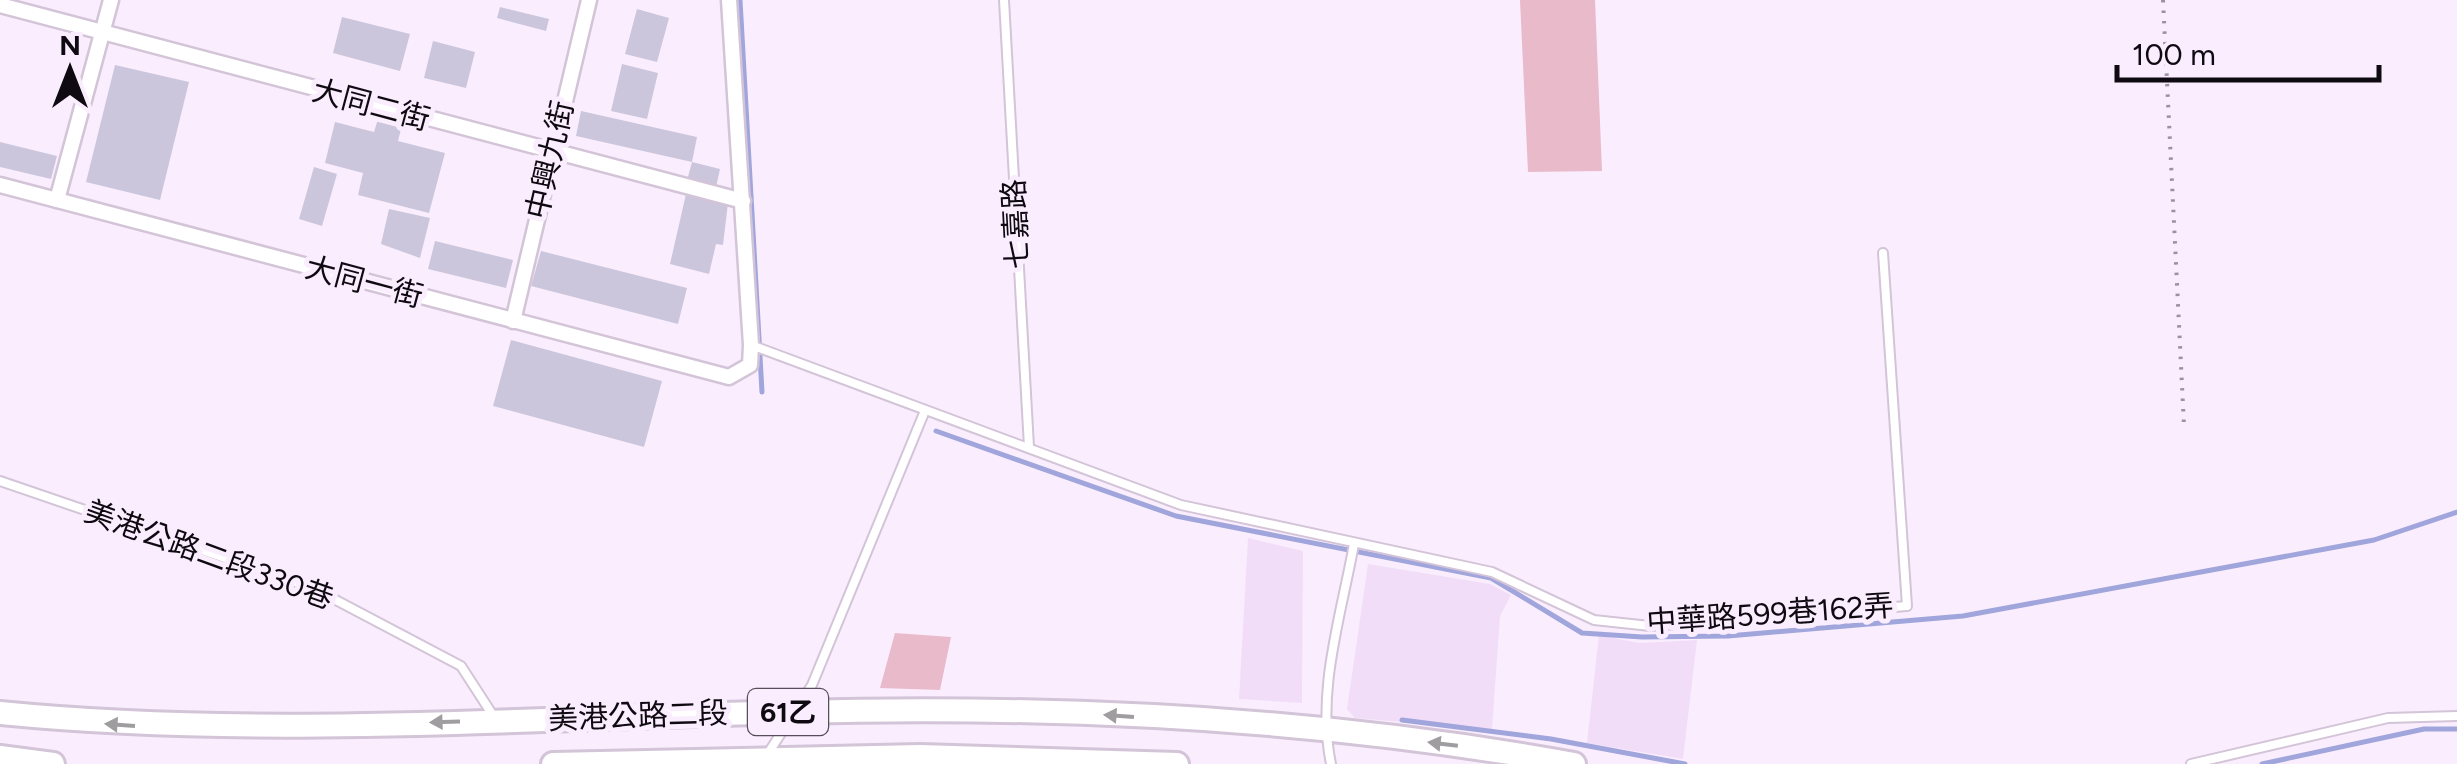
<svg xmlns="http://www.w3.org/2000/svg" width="2457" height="764" font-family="Figtree,'Noto Sans TC',sans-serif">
	<rect width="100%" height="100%" fill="#faeefe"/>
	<g fill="#f2ddf8">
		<path d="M1248,538L1303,551L1302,703L1239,699Z"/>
		<path d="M1368,564L1490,584L1511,595L1500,616L1492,730L1355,718L1347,709Z"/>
		<path d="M1599,635L1639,643L1697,640L1683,759L1587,743Z"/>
	</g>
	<g fill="#e9baca">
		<path d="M1520,0H1595L1602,171L1528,172Z"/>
		<path d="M895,633L951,637L940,690L880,688Z"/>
	</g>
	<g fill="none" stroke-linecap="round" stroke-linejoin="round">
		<g stroke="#a0a5db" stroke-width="5">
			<path d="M740,0L762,392"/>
			<path d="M936,431L1176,516L1491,578L1582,633L1642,637L1728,636L1963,616L2374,540L2457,512"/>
			<path d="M1402,720L1551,739L1685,764"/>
			<path d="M2262,764L2424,729H2457"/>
		</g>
	</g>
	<g fill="#ccc6dc">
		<path d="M500,7L549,19L546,31L497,18Z"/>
		<path d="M637,9L669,18L657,62L625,54Z"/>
		<path d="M342,17L410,34L400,71L333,53Z"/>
		<path d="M433,41L475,52L466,88L424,78Z"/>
		<path d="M622,64L658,73L647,119L611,111Z"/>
		<path d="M115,65L189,82L160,200L86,182Z"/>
		<path d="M581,111L697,137L692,162L576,136Z"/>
		<path d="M378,119L402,125L398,141L445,153L429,213L358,195L363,173L325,163L335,122L374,132Z"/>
		<path d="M0,142L57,156L51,179L0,167Z"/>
		<path d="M692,162L720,169L715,192L686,184Z"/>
		<path d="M314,167L337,174L322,226L299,219Z"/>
		<path d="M686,194L728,203L723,245L716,244L709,274L670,264Z"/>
		<path d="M389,209L430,218L420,258L381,244Z"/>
		<path d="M435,241L513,260L506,288L428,269Z"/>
		<path d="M541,251L687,288L678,324L531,286Z"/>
		<path d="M511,340L662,381L644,447L493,406Z"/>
	</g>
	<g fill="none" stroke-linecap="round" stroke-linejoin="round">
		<defs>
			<g id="lane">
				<path d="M1004,0L1029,447"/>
				<path d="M751,345L1181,505L1492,572L1594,620L1650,626L1907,606L1883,253"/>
				<path d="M0,481L313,588L461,666L494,717"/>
				<path d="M767,755L812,685L924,413"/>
				<path d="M1331,764C1316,691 1341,616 1354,544"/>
				<path d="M2191,764L2388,718L2457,716"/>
			</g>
			<g id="street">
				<path d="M0,5L743,201"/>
				<path d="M0,185L729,377L750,365L751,345L729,0"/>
				<path d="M57,200L111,0"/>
				<path d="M513,321L589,0"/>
			</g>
			<g id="primary">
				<path d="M0,713C263,739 528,718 792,712C1052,705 1317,717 1574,764"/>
				<path d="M0,757L53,764"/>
				<path d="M553,764L920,756L1177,764"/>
			</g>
		</defs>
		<use href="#lane" stroke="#d3c4d8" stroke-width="12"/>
		<use href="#street" stroke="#d3c4d8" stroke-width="19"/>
		<use href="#primary" stroke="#d3c4d8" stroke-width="28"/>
		<path stroke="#9b929e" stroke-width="4" stroke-dasharray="2.5 8" stroke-linecap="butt" d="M2163,0L2184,426"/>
		<use href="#lane" stroke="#fff" stroke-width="8"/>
		<use href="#street" stroke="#fff" stroke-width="14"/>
		<use href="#primary" stroke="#fff" stroke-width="22"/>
	</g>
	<defs><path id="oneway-solid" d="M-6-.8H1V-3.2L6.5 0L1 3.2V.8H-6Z" transform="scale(2.5)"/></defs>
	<g fill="#9f9da0">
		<use href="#oneway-solid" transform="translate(1119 716) rotate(-176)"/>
		<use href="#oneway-solid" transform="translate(445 722) rotate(178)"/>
		<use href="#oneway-solid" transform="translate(120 725) rotate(-176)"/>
		<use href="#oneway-solid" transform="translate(1443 744) rotate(-173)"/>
	</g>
	<g text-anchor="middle" stroke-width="10" stroke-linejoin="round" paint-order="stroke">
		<rect fill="#faeefe" stroke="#564e58" stroke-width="2.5" x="748" y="689" width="80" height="46" rx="8"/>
		<g font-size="28" font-weight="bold" fill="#0f0a11">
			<text x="788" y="722">61乙</text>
		</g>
		<g font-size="30" fill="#0f0a11" stroke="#faeefe">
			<text transform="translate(371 105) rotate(15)" y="10">大同二街</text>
			<text transform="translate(550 160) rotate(-77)" y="10">中興九街</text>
			<text transform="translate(1016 224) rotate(-93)" y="10">七嘉路</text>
			<text transform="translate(364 282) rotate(15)" y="10">大同一街</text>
			<text transform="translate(209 555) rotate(20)" y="10">美港公路二段330巷</text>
			<text transform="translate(1770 614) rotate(-4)" y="10">中華路599巷162弄</text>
			<text transform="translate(638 716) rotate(-2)" y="10">美港公路二段</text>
		</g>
	</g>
	<g transform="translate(70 70)" stroke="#faeefe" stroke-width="8" paint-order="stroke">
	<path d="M0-8L18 38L0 25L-18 38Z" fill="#0f0a11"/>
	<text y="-15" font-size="28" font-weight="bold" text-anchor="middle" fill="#0f0a11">N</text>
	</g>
	<path d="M2117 65v15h262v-15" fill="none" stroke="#0f0a11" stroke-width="5"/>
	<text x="2132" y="65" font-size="30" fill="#0f0a11" stroke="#faeefe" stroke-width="8" paint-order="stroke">100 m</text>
</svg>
